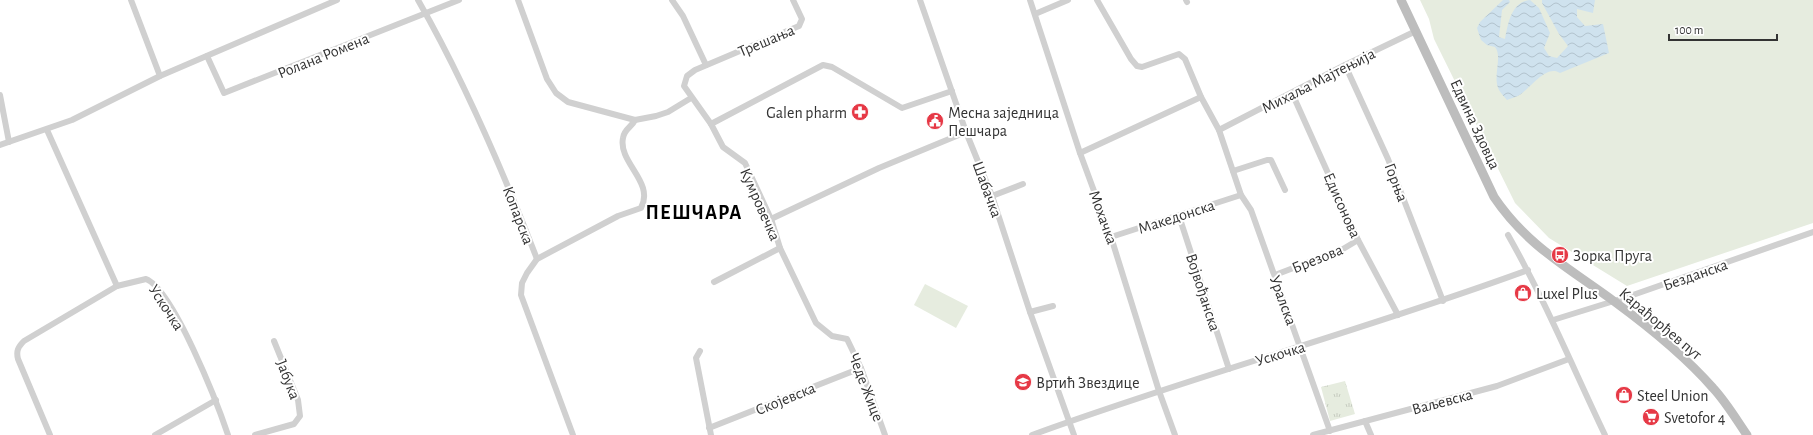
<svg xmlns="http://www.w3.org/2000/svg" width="1813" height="435" font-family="'Alegreya Sans',sans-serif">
	<defs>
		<pattern id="park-tufts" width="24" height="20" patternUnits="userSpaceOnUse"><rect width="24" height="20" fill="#e6ecdf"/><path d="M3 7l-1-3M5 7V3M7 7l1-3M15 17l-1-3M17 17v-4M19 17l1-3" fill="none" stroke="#c6cbc0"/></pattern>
		<pattern id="water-waves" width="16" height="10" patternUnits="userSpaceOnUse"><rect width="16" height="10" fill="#cfe2ee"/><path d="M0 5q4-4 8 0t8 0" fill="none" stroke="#b2c2cd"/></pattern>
	</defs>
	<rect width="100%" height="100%" fill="#fff"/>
	<g fill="#e6ecdf">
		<path d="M1420,0H1813V223L1627,286L1549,238L1515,203L1434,39L1429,19Z"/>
		<path d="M925,284L968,306L956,328L914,305Z"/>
	</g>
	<path fill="url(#park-tufts)" d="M1345,381L1355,414L1330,421L1321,387Z"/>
	<path fill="url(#water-waves)" d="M1503,0H1509L1510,2L1502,10L1499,37L1505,39C1508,24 1511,2 1530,0L1539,8L1550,33L1544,48L1549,56L1557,58L1568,46L1559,34L1542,3V0H1595L1593,13L1577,9V17L1585,26L1603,24L1609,53L1560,73C1547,64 1531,87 1521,94C1517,97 1511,98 1507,100C1504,97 1501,93 1499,90C1492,77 1503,57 1495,47L1487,45L1481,40L1477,28L1480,22Z"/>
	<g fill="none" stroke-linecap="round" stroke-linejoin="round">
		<g stroke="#d0d0d0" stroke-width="6">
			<path d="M131,0L160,76"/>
			<path d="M418,0C465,82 503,171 537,259"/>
			<path d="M518,0L547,79L556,93L568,102L635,120L656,116L668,112L691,98"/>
			<path d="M672,0L683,16L706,65"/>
			<path d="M793,0L802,19L799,26L695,70L687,76L684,86L711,124L723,147L745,163L771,219L780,248L816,323L832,336L847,339L861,368L885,435"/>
			<path d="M920,0L966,132L992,196L1030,312L1074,435"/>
			<path d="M1030,0L1080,153L1111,237L1159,391L1175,435"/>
			<path d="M1097,0L1131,59L1137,66L1142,67L1179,54L1185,59L1201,97L1219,130L1241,195L1251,210L1330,431"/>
			<path d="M1186,0L1187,2"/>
			<path d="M1035,14L1068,0"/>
			<path d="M207,56L224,93L459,0"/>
			<path d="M1345,65L1388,159L1443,301"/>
			<path d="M1292,93L1358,240L1398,315"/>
			<path d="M0,95L9,142"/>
			<path d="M711,124L823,65L832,67L902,108L952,91"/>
			<path d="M47,130L117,286"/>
			<path d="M1219,130L1345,65L1416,31"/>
			<path d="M0,145L72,120L160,76L337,0"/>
			<path d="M1080,153L1201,97"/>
			<path d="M1233,171L1267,160H1271L1285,190"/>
			<path d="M992,196L1023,184"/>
			<path d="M1179,216L1229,369"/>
			<path d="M771,219L879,168L966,132"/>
			<path d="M1508,235C1545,300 1573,368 1605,435"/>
			<path d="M1111,237L1241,195"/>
			<path d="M1275,275L1343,249L1358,240"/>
			<path d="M714,282L780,248"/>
			<path d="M1030,312L1053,306"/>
			<path d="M1553,320L1630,296L1813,232"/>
			<path d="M700,351L696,358L711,435"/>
			<path d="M1365,421L1371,435"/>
			<path d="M709,428L861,368"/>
			<path d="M50,435L18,359C16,351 18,347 24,341L117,286L146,279C173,289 218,405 228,435"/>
			<path d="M155,435L216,400"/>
			<path d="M255,435L294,424L300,416L298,400L274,341"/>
			<path d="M573,435L521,295L522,283L527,273L537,259L618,216L641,208C655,182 618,163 623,138C624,129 632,127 635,120"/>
			<path d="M1032,435C1196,375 1365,330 1528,270"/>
			<path d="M1313,435L1497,386L1569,359"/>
		</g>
		<path stroke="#bdbdbd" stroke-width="9" d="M1401,0L1494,197C1527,246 1569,268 1615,302C1649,327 1685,356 1713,388C1726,402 1736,419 1747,435"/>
	</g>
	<defs>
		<symbol id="pharmacy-disc" viewBox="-11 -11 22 22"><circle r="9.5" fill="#e63946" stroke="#fff"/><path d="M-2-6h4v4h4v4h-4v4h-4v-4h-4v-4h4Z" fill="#fff"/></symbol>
		<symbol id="civic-disc" viewBox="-11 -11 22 22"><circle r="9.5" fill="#e63946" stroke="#fff"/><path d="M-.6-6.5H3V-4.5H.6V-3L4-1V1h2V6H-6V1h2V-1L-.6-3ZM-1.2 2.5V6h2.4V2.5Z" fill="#fff"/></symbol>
		<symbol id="bus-disc" viewBox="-11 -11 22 22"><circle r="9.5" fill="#e63946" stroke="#fff"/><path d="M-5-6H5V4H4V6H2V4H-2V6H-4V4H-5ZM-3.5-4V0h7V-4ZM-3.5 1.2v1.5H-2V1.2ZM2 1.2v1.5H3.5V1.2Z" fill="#fff"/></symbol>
		<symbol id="shop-disc" viewBox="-11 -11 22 22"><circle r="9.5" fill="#e63946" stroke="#fff"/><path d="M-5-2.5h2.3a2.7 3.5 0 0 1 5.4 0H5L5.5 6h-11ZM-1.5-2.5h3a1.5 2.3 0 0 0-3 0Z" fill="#fff"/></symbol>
		<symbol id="school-disc" viewBox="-11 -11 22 22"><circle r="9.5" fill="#e63946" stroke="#fff"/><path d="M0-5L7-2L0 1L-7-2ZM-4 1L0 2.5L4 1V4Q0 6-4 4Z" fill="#fff"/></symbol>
		<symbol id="supermarket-disc" viewBox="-11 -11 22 22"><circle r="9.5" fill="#e63946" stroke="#fff"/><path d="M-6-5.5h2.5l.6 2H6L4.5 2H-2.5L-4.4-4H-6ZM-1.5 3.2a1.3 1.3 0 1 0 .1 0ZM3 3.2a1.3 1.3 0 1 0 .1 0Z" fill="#fff"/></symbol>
	</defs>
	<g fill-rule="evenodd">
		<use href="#pharmacy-disc" x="850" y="102" width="20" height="20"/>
		<use href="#civic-disc" x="925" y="111" width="20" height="20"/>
		<use href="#bus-disc" x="1550" y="245" width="20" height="20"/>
		<use href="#shop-disc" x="1513" y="283" width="20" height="20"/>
		<use href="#school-disc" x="1013" y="372" width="20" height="20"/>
		<use href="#shop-disc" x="1614" y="385" width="20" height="20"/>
		<use href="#supermarket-disc" x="1641" y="407" width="20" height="20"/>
	</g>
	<g text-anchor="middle" stroke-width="4" stroke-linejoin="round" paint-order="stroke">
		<g font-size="16" fill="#333" stroke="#fff">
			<text transform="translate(766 40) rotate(-23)" y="6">Трешања</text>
			<text transform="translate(323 55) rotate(-22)" y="6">Ролана Ромена</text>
			<text transform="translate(1318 80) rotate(-27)" y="6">Михаља Мајтењија</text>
			<text transform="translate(1476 124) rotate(65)" y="6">Едвина Здовца</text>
			<text transform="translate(1397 182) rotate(69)" y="6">Горња</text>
			<text transform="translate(988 189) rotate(70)" y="6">Шабачка</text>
			<text transform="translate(761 204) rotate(66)" y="6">Кумровечка</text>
			<text transform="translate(1343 205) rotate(66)" y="6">Едисонова</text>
			<text transform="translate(519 215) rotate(69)" y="6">Копарска</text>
			<text transform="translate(1176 216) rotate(-18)" y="6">Македонска</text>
			<text transform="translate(1104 217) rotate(70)" y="6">Мохачка</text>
			<text transform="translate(1317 258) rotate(-22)" y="6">Брезова</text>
			<text transform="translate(1695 274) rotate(-19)" y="6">Безданска</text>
			<text transform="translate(1204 292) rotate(72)" y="6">Војвођанска</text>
			<text transform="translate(1284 300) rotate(70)" y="6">Уралска</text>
			<text transform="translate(167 307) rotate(57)" y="6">Ускочка</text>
			<text transform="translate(1661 323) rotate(40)" y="6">Карађорђев пут</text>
			<text transform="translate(1280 353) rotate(-17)" y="6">Ускочка</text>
			<text transform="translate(289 379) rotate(69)" y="6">Јабука</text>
			<text transform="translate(867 387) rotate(69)" y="6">Чеде Жице</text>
			<text transform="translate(785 398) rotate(-22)" y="6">Скојевска</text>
			<text transform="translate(1442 401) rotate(-15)" y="6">Ваљевска</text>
		</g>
		<g font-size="16" fill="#333" stroke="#fff" text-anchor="start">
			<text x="847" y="118" text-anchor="end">Galen pharm</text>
			<text x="948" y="118">Месна заједница<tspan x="948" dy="18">Пешчара</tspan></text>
			<text x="1573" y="261">Зорка Пруга</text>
			<text x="1536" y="299">Luxel Plus</text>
			<text x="1036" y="388">Вртић Звездице</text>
			<text x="1637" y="401">Steel Union</text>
			<text x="1664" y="423">Svetofor 4</text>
		</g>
		<g font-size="20" font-weight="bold" letter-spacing="1" fill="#000" stroke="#fff">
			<text x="694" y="219">ПЕШЧАРА</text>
		</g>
	</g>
	<path d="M1669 34v6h108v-6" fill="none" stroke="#333333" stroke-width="2"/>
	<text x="1675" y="34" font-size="12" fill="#333333" stroke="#ffffff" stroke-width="3" paint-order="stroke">100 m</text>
</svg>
